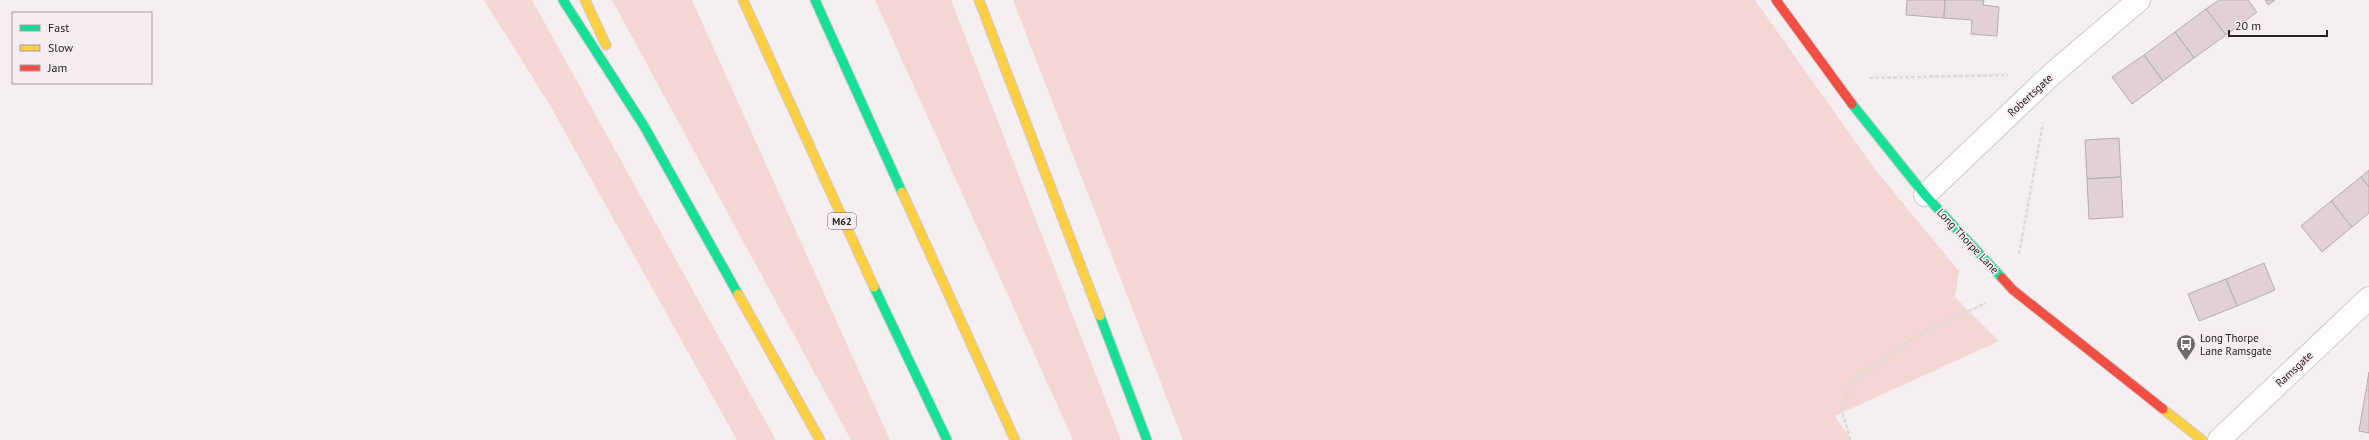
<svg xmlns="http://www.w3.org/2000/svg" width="2369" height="440" font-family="'PT Sans',sans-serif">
	<rect width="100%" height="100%" fill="#f5eff2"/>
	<g fill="#f4d7d3">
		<path d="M484,0H532L776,440H737L551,107Z"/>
		<path d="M612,0H692L890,440H851Z"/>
		<path d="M875,0H951L1121,440H1073Z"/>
		<path d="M1013,0H1755L1877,172L1959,271L1955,297L1999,341L1835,416L1851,440H1183Z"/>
	</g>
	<g fill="#e1d0d4" stroke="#b2aeaf">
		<path d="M1907,0H1945L1944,18L1906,15Z"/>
		<path d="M1945,0H1984L1983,5L1999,7L1997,36L1971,34L1972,20L1944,18Z"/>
		<path d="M2219,0H2248L2257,12L2226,35L2206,9Z"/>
		<path d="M2265,0H2275L2268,5Z"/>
		<path d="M2206,9L2226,35L2194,58L2175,32Z"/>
		<path d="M2175,32L2194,58L2163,81L2144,55Z"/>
		<path d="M2144,55L2163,81L2132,104L2112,77Z"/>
		<path d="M2119,138L2121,177L2087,179L2085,140Z"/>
		<path d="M2369,170V187L2361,177Z"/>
		<path d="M2121,177L2123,217L2089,219L2087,179Z"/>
		<path d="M2361,177L2369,187V213L2352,227L2331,201Z"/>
		<path d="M2331,201L2352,227L2322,252L2301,226Z"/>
		<path d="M2264,263L2275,290L2237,306L2226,279Z"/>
		<path d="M2226,279L2237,306L2199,321L2188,294Z"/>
		<path d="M2369,372V391L2366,390Z"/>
		<path d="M2366,390L2369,391V433L2359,431Z"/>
	</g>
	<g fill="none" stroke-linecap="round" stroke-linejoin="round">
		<defs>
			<g id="street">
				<path d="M1925,195L2052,74L2139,0"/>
				<path d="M2219,440L2369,298"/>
			</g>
			<g id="fast">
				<path d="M563,0L644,126L738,294"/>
				<path d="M815,0L902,192"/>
				<path d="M1852,104L1925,195L2002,278"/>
				<path d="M874,287L947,440"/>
				<path d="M1100,316L1147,440"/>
			</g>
			<g id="slow">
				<path d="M585,0L606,45"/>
				<path d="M743,0L874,287"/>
				<path d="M979,0L1100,316"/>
				<path d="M902,192L1015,440"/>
				<path d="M738,294L820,440"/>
				<path d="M2163,409L2202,440"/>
			</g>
			<g id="jam">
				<path d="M1776,0L1852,104"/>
				<path d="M2002,278L2013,290L2163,409"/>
			</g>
		</defs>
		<use href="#street" stroke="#cecacc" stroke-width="24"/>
		<use href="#fast" stroke="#cecacc" stroke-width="11"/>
		<use href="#slow" stroke="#cecacc" stroke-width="11"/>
		<use href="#jam" stroke="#cecacc" stroke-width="11"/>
		<g stroke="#dcdbdc" stroke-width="2.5" stroke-dasharray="4 2" stroke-linecap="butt">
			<path d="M1869,78L2008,75"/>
			<path d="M2019,254L2043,123"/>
			<path d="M1850,440L1841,406L1856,378L1923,332L1986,303"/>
		</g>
		<use href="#street" stroke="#fefdfd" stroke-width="22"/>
		<use href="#fast" stroke="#16e098" stroke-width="9"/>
		<use href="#slow" stroke="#ffcf43" stroke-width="9"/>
		<use href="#jam" stroke="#f24e42" stroke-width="9"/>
	</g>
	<defs>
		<symbol id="bus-pin" viewBox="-11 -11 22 30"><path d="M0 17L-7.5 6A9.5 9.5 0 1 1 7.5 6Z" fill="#6f6a6d" stroke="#f8ecf3"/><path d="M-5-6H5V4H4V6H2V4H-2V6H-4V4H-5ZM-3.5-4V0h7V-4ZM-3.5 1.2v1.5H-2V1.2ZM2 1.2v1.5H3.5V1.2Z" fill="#fff"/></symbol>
	</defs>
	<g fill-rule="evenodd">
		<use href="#bus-pin" x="2175" y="333" width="22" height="30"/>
	</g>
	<g text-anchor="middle" stroke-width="3.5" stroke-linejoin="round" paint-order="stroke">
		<rect fill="#f8ecf3" stroke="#665f63" stroke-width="1" x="828" y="213" width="28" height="16" rx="3"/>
		<g font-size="10" font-weight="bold" fill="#272325">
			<text x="842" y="225">M62</text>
		</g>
		<g font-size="11" fill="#272325" stroke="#f8ecf3">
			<text transform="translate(2030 95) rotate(-43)" y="4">Robertsgate</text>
			<text transform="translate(1968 241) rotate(47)" y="4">Long Thorpe Lane</text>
			<text transform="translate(2294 369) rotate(-43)" y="4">Ramsgate</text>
		</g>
		<g font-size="11" fill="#272325" stroke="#f8ecf3" text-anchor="start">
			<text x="2200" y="342">Long Thorpe<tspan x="2200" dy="13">Lane Ramsgate</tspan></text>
		</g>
	</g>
	<rect x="12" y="12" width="140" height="72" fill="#f8ecf3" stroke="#a49ca1"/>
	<rect x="20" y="25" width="20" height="6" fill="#16e098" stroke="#a49ca1"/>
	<text x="48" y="32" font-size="12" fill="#272325">Fast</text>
	<rect x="20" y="45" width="20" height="6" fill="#ffcf43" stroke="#a49ca1"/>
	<text x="48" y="52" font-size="12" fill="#272325">Slow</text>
	<rect x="20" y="65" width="20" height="6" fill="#f24e42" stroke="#a49ca1"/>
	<text x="48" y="72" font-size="12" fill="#272325">Jam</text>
	<path d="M2229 30v6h98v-6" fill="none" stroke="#272325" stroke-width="2"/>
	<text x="2235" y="30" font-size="12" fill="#272325" stroke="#f8ecf3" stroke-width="3" paint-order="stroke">20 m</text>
</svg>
